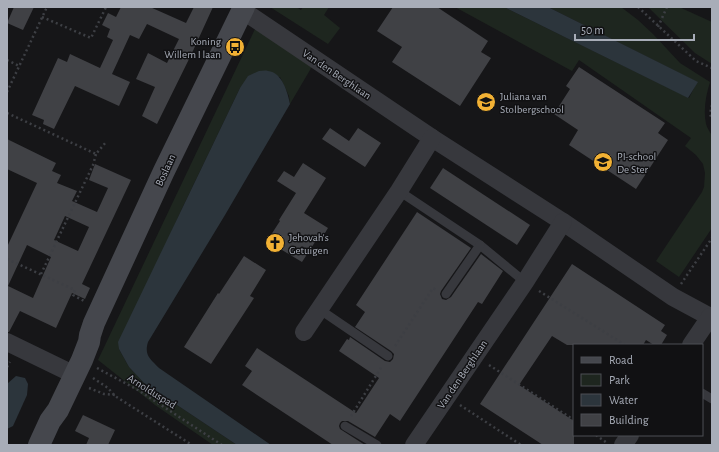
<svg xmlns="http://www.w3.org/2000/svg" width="719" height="452" font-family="'Alegreya Sans',sans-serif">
	<rect width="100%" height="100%" fill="#161618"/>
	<g fill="#1e261f">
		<path d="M270,7H296L301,10L303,7H329L324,15L340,28L328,44Z"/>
		<path d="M455,7H504L689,98L697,82L548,7H621L638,20L653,34L680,63L710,82C706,95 703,110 706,124C707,128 710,132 712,136V228L679,277L656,261L702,192L704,187L705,173L703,164L696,155L685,146L691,138L579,60L572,71Z"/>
		<path d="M648,7H679L712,22V64L695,53Z"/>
		<path d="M255,29L312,65L310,70L290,104L289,96L280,77L240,88L179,215L119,349L129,367L144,383L237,445H213L155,405L98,360Z"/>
	</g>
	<g fill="#2c353c">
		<path d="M504,7H548L698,82L688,98Z"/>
		<path d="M259,71C262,71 265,70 268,71C282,72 288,93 290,104L225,215L148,342C144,355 150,359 159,368L271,445H237L144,383L129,367L119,349L118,342L240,88L248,76Z"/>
		<path d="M16,376L25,378L28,384L27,395L13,426L7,429V384Z"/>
	</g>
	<g fill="#404145" fill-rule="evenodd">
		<path d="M14,7H34L23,30L7,23Z"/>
		<path d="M121,7H150L186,23L194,7H213L192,53L157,124L142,116L155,87L136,79L148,53L167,63L179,39L147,24L139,39L130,35L112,74L130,82L119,106L75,86L54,129L43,124L44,120L32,115L58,58L67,62L70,54L100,68L113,40L107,37L110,29L102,25L108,13L116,17Z"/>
		<path d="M393,7H437L488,41L481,52L491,58L460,106L392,62L402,47L377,31Z"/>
		<path d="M579,67L665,123L658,133L668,140L636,189L569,145L578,130L554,114L570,89L566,86Z"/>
		<path d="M330,128L349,141L358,128L381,143L365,167L322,139Z"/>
		<path d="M7,139L56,163L52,171L61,175L57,183L77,191L72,201L97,212L108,188L89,180L95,164L131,180L82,284L90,288L85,299L72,293L56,328L20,311L9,332H7V247L37,183L7,169ZM65,216L89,227L78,251L54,240ZM27,245L51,257L33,298L8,286Z"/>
		<path d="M303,163L326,178L304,213L328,228L320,241L317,239L302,262L267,241L280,221L279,220L296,193L277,181L284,171L294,177Z"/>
		<path d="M443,168L530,225L517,245L430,188Z"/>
		<path d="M417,212L471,248L441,291L440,294L442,299L446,300L451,297L481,254L503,271L482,304L478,302L400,421L390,414L375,437L348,421H342L340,423L339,426L340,429L365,445H333L242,385L252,371L245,366L257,348L356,413L379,378L339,351L347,339L349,340L350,337L385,361L390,362L393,359L394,354L391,351L355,327L365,312L356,305Z"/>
		<path d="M244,256L266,270L250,296L254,298L211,364L184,347L218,293L219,294Z"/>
		<path d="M572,264L665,325L661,331L667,335L661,345H654L646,340L643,345H567L552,336L519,385L574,421V445H543L480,404Z"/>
		<path d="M83,415L115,430L108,445H86L89,438L75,431Z"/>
	</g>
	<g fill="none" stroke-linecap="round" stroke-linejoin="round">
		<g stroke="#3d3f44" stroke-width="2.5" stroke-dasharray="2 3" stroke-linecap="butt">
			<path d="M638,7L696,61L712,68"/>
			<path d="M42,17L91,38L106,7"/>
			<path d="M658,27L667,7"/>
			<path d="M7,60L19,66"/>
			<path d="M7,92L47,7"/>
			<path d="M712,105L710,114L712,119"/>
			<path d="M7,113L96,154L106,142"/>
			<path d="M7,259L75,290L73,295L84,301"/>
			<path d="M41,274L93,165L96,154"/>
			<path d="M681,284L712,238"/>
			<path d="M539,291L625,345"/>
			<path d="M395,346L433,288L436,290"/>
			<path d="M489,365L574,420"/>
			<path d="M7,367L10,362"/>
			<path d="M97,368L138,390L222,445"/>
			<path d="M93,378L108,388L115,396L192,445"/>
			<path d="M89,388L104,394L115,395"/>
			<path d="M460,405L521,445"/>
			<path d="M351,416L382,366"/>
			<path d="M596,435L607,443"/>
		</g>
		<g stroke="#37383d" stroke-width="9">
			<path d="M399,191L480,245L525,282"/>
			<path d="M446,294L480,245"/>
			<path d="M319,309L388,356"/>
			<path d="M702,393L712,399"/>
			<path d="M345,426L377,445"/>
		</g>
		<g stroke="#37383d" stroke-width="18">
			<path d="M242,10L432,138L563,222L673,297L712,318"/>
			<path d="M304,332L399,191L432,138"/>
			<path d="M7,342L75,375"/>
			<path d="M691,345L710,317"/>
			<path d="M414,445L525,282L563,222"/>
			<path d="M623,445L630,435"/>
		</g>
		<path stroke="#45474d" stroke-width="22" d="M39,445L50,421L58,410L82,360L89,342L90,335L94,323L164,171L244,7"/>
	</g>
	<defs>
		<symbol id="bus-disc" viewBox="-11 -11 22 22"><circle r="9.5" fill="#f2b134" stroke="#111113"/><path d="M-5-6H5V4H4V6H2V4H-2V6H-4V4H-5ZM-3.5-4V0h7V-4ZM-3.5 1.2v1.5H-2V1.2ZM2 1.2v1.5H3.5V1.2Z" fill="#111"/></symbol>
		<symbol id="school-disc" viewBox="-11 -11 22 22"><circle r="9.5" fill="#f2b134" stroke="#111113"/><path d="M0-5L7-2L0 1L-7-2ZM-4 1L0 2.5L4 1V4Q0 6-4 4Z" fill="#111"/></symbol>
		<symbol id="church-disc" viewBox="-11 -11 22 22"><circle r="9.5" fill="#f2b134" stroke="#111113"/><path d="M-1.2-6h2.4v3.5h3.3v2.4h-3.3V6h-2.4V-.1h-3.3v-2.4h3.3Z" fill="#111"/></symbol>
	</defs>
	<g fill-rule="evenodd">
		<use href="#bus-disc" x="224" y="36" width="22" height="22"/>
		<use href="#school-disc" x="475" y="91" width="22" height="22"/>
		<use href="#school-disc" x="592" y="151" width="22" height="22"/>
		<use href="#church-disc" x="264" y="232" width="22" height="22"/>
	</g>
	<g text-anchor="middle" stroke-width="3" stroke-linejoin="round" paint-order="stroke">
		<g font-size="11" fill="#a8adb8" stroke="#111113" text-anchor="start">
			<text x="221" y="45" text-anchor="end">Koning<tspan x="221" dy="13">Willem I laan</tspan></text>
			<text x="500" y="100">Juliana van<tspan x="500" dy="13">Stolbergschool</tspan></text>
			<text x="617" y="160">PI-school<tspan x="617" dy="13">De Ster</tspan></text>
			<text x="289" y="241">Jehovah's<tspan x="289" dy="13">Getuigen</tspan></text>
		</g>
		<g font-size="11" fill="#a8adb8" stroke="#111113">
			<text transform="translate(337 74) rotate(34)" y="4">Van den Berghlaan</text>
			<text transform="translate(165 170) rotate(-65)" y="4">Boslaan</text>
			<text transform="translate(462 374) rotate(-56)" y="4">Van den Berghlaan</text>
			<text transform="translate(152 391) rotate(32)" y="4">Arnolduspad</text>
		</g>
	</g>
	<rect width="719" height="452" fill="none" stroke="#a8adb8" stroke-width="16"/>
	<rect x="573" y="344" width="130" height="92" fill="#111113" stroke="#4d4f55"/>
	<rect x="581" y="357" width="20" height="6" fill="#45474d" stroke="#4d4f55"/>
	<text x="609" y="364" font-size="12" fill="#a8adb8">Road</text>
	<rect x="581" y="374" width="20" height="12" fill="#1e261f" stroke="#4d4f55"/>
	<text x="609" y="384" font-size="12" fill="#a8adb8">Park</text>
	<rect x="581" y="394" width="20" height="12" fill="#2c353c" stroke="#4d4f55"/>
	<text x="609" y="404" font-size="12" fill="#a8adb8">Water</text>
	<rect x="581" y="414" width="20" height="12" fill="#404145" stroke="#4d4f55"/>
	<text x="609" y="424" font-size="12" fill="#a8adb8">Building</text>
	<path d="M575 34v6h119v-6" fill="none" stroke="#a8adb8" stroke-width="2"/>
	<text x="581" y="34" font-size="12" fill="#a8adb8" stroke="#111113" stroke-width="3" paint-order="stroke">50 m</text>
</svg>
